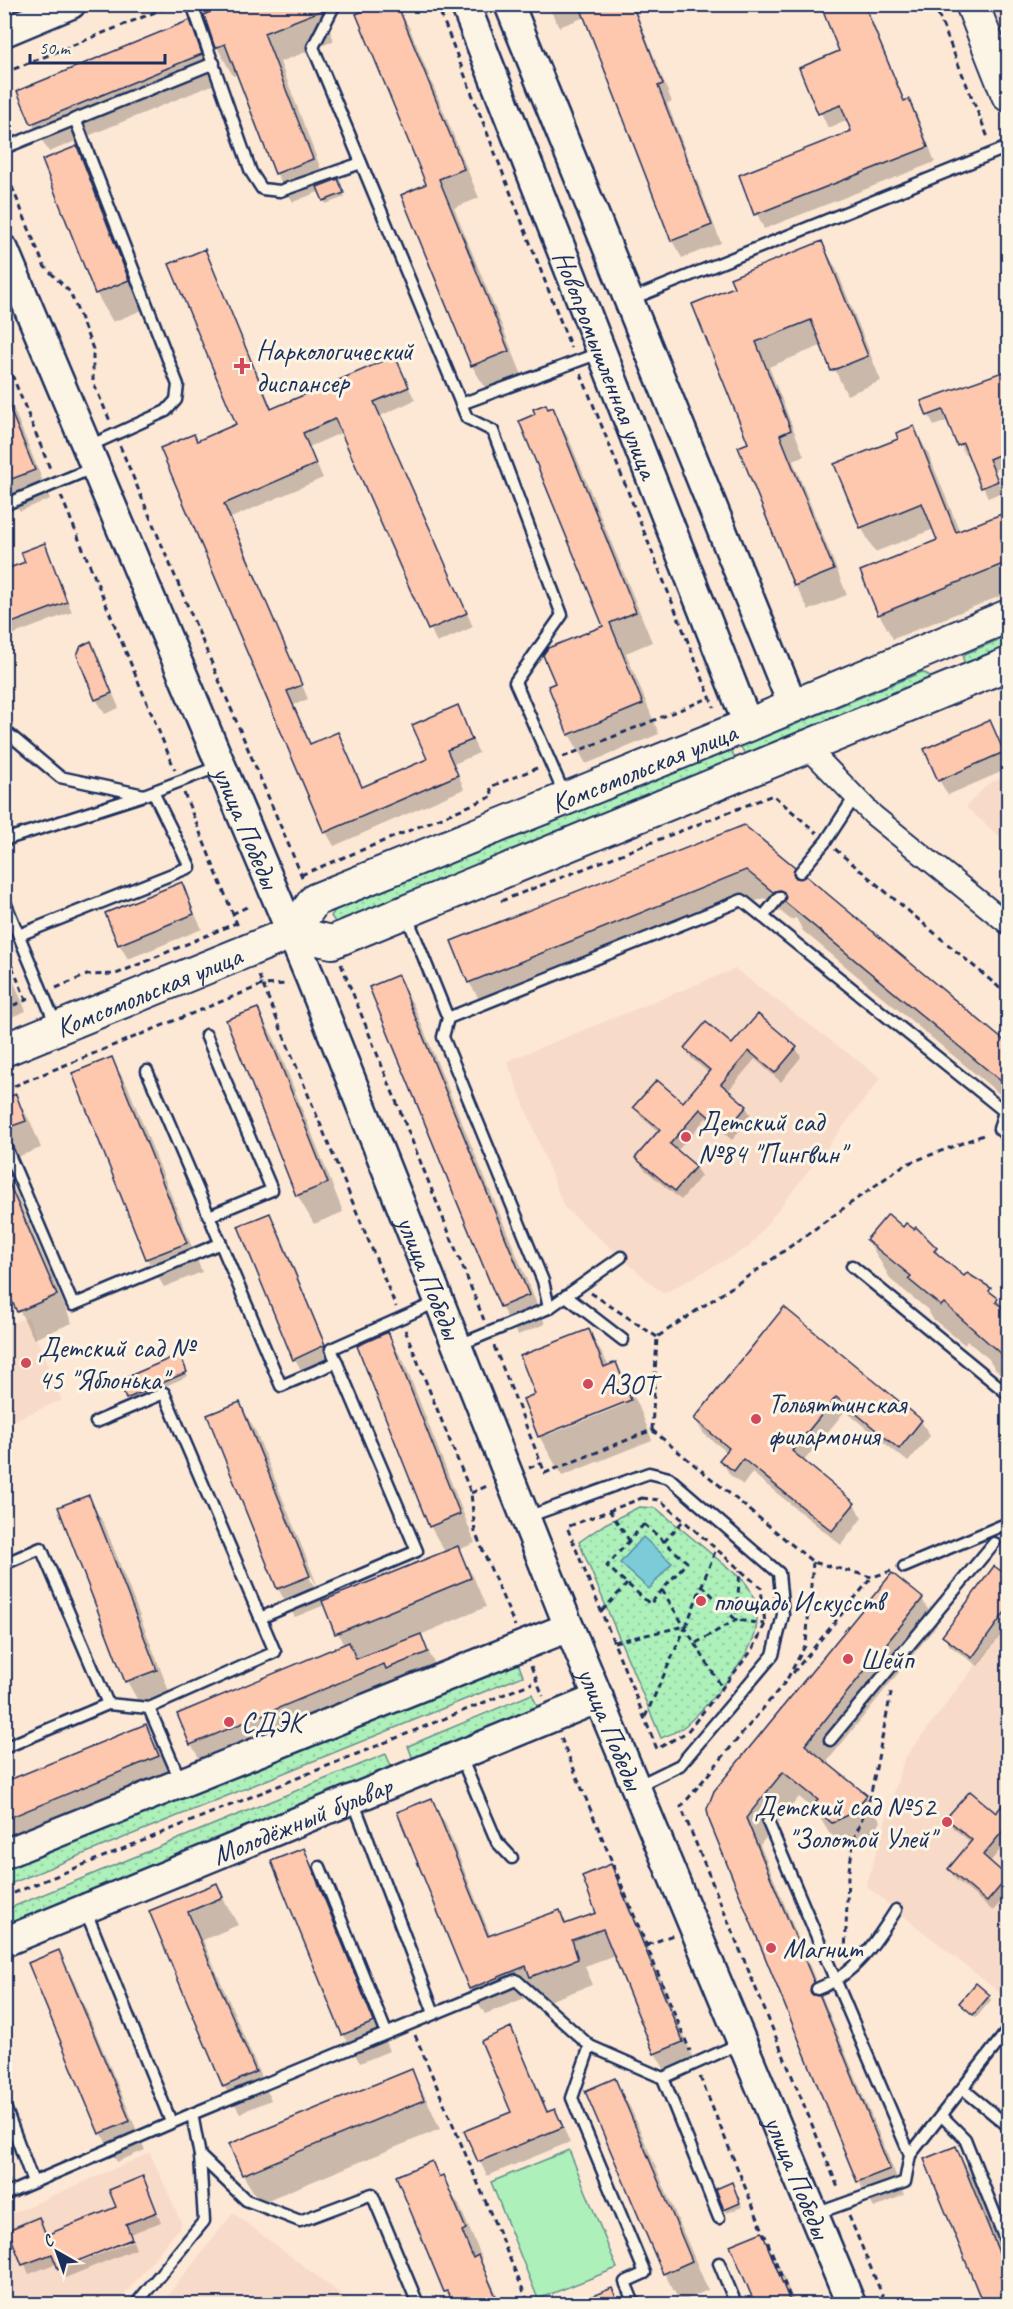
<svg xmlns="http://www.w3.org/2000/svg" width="1013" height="2309" font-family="Caveat,sans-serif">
	<defs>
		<pattern id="grass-dots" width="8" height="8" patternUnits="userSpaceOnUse" patternTransform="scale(1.5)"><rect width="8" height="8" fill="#adf0ba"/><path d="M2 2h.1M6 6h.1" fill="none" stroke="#94cea2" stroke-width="1.8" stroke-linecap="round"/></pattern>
	</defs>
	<rect width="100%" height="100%" fill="#fde8d5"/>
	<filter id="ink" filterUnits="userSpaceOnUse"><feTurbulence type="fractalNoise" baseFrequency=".0167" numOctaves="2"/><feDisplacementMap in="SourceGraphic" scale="12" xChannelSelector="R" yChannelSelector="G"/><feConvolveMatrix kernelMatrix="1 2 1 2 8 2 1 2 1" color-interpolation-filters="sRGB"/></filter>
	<g filter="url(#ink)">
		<g fill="#f8dac8">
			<path d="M972,5H1008V95Z"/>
			<path d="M1008,775V844L966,807L988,784Z"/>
			<path d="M735,969L881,1078L749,1247L663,1294L564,1207L507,1061Z"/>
			<path d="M28,1317L62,1400L5,1424V1326Z"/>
			<path d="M1008,1623V1996L1006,1998L866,1886L904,1759Z"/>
			<path d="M150,2153L182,2224L117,2304H5L4,2217Z"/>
			<path d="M233,2213L354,2304H161Z"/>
		</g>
		<g fill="url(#grass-dots)" stroke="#64908c" stroke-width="1.5">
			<path d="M1008,636V653L966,665L963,659L965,654Z"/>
			<path d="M922,672L929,675L931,681L749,762L741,747Z"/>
			<path d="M731,750L739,767L337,925L331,916L338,906Z"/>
			<path d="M639,1507L656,1508L744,1581C755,1594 759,1612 756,1629C752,1657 707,1706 686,1725C679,1731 669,1735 661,1738L579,1542L605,1524Z"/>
			<path d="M517,1660L523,1676L5,1886V1868Z"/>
			<path d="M532,1694L539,1710L414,1762L408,1746Z"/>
			<path d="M386,1754L393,1771L5,1929V1910Z"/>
		</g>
		<path fill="#adf0ba" stroke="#64908c" stroke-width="1.5" d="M569,2150L617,2268L538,2299L491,2182Z"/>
		<path fill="#7ccbd8" stroke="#558da7" stroke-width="1.5" d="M643,1537L672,1563L649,1589L620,1563Z"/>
		<g fill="#0003" fill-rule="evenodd">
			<path d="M320,4L334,41L280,62L327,185H340L345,197L326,204L321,191L293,202L276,173L238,74L233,76L217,47L206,15Z"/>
			<path d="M396,4L410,29L479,198L454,208L524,380L489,394L472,366L403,195L428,185Z"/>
			<path d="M547,4H633L672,102L667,103L721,243L682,258L672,241L585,17L559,27Z"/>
			<path d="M822,4H865L905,102L909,100L917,115L935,162L764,229L740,176L853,132L849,120L828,128L801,68L841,52Z"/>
			<path d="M189,22L206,51L217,83L49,152L32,123Z"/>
			<path d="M76,148L93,177L145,309L113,322L96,293L44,161Z"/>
			<path d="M821,243L836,268L881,381L847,395L823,345L769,367L804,456L793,461L847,595L809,610L795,585L736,288Z"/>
			<path d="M204,251L273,410L394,358L415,400L380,416L473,627L437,643L343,432L309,447L323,478L231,518L308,699L294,705L311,746L338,734L363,788L429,760L457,707L479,753L454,764L464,789L334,846L326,832L197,442L238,425Z"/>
			<path d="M1008,371V464L994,470L1002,492L988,498L969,453L965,455L949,420L934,426L923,402Z"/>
			<path d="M4,385L50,499L20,511L4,485Z"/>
			<path d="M552,409L569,439L652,642L626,653L659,734L586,764L569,734L557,684L605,627Z"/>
			<path d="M914,428L928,453L960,532L1008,513V593L893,639L879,614L939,541L934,529L875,552L861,527L900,439Z"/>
			<path d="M44,545L72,612L4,638V572L26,563Z"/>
			<path d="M91,643L119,708L105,714L96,699Z"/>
			<path d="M990,722L1008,761V769L948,795L939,780Z"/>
			<path d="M743,827L793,868L800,879L806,878L1008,1046V1101L803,931L796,918L791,920L764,898L486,1011L469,982L453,942Z"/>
			<path d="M181,884L202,929L128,959L119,944Z"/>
			<path d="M4,958L26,1011L4,1020Z"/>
			<path d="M398,977L414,1006L545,1324L518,1335L501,1307L371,988Z"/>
			<path d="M257,1010L274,1038L343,1212L314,1224L297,1195Z"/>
			<path d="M732,1046L796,1048L801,1057L781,1082L755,1059L728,1091L746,1107L751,1116L732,1140L706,1118L677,1151L695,1167L701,1176L681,1200L643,1168L637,1158L659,1132L641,1117L635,1107L683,1104L709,1073L691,1058L686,1048Z"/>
			<path d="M112,1059L128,1087L202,1272L164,1287L147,1259L73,1074Z"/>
			<path d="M15,1096L31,1123L41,1148L4,1162V1100Z"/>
			<path d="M4,1166L72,1323L34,1339L4,1280Z"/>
			<path d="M270,1215L281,1235L334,1367L306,1379L295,1359L240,1227Z"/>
			<path d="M904,1229L936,1249L942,1260L997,1299L1008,1314V1380L995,1369L989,1359L967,1341L965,1345L933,1319L927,1309L891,1280L868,1240Z"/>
			<path d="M784,1310L921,1421L930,1436L908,1462L845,1411L803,1462L854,1504L862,1518L841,1545L752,1473L743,1485L730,1475L721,1460L727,1452L704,1434L695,1419Z"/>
			<path d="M589,1331L609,1366L615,1364L638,1404L652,1440L562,1476L539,1436ZM626,1400V1404L550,1434L549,1431Z"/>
			<path d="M387,1334L404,1362L475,1543L458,1550L473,1576L486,1607L420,1635L442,1678L206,1770L191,1744L344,1646L325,1605L295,1617L278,1589L209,1416L240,1404L256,1432L318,1587L307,1569L305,1570L323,1602L445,1552L430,1526Z"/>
			<path d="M181,1360L188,1376L130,1402L127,1398Z"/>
			<path d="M89,1497L105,1526L172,1699L143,1710L127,1681Z"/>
			<path d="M995,1568L1008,1578V1625L978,1666L950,1646L944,1636Z"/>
			<path d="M922,1599L937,1625L826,1763L866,1796L881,1822L868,1838L848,1848L829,1833L816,1811L799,1797L760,1845L904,2195L874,2208L859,2182L710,1820Z"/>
			<path d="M145,1726L162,1754L174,1785L4,1852V1783Z"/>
			<path d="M1008,1748V1772L999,1759Z"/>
			<path d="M431,1800L446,1825L491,1937L560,1912L567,1925L598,1914L611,1866L625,1892L697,2068L670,2079L655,2053L615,1955L585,1966L592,1985L546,2002L540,1992L485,2014L470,1989L399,1813Z"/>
			<path d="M1008,1800V1840L990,1862L1008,1877V1893L993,1911L955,1879L950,1869L972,1843L953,1828L948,1818L996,1815Z"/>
			<path d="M303,1850L320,1879L389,2051L360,2063L343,2034Z"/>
			<path d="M216,1885L238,1925L203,1940L271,2100L240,2113L224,2086L151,1912Z"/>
			<path d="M58,1952L74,1981L145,2150L117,2162L101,2133Z"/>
			<path d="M988,1996L991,2000L976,2018L961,2003Z"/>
			<path d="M511,2029L549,2113L555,2110L570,2142L487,2176L466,2132L513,2113Z"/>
			<path d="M411,2071L427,2100L440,2129L260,2203L243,2175L231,2145Z"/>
			<path d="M1008,2072V2089L1003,2079Z"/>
			<path d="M615,2080L631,2109L708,2290L680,2302L664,2273Z"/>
			<path d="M955,2148L972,2176L1008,2267V2304H985L926,2160Z"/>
			<path d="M432,2163L459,2205L482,2258L479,2259L502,2304H451L398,2177Z"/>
			<path d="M4,2164L18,2198L4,2204Z"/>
			<path d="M147,2188L161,2222L130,2234L132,2238L59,2267L57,2263L29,2274L10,2230L39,2219L47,2236L118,2207Z"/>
			<path d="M734,2188L742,2207L727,2213L725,2209Z"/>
			<path d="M761,2234L778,2263L795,2304H756L732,2246Z"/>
			<path d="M133,2241L136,2249L65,2278L60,2270Z"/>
			<path d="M612,2290L620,2304H584L583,2301Z"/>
		</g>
		<g fill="#fec8af" stroke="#1b2f5e" stroke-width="1.5">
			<path d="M209,4H326L323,10L264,33L313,159L275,174L225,44L215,48L204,15L212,11Z"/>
			<path d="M379,4H397L464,169L439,179L509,351L471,366L401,195L426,184L356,14Z"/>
			<path d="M579,4H632L663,84L658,86L712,225L671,241Z"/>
			<path d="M820,4H864L904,101L909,99L928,147L754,215L739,175L851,131L841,105L818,114L799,68L839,51Z"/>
			<path d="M190,20L202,54L31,124L17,91Z"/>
			<path d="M77,146L129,280L95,294L42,160Z"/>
			<path d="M338,179L344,193L323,201L317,187Z"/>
			<path d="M822,241L868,356L831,371L811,320L756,342L791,430L780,435L834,570L794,586L738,447L748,443L692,304L734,287L730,278Z"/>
			<path d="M205,249L271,409L395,356L409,387L374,402L467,613L428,630L335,419L303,433L316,464L224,504L302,685L287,691L310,744L338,732L362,787L427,759L412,725L458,705L472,740L447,750L458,775L324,833L160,448L194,434L197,441L236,424L169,264Z"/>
			<path d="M1008,370V451L989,459L998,481L981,488L963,443L957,446L943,410L927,416L921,401Z"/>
			<path d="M4,395L35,470L4,482Z"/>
			<path d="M546,404L548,409L553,407L636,612L610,623L643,704L568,735L548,686L555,683L543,655L548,648L603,626L519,421L535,414L533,409Z"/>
			<path d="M914,426L956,532L1004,513L1008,526V562L878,615L860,571L937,540L922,503L860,528L834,464L898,439L896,433Z"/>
			<path d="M45,543L67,602L4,626V570L25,562L21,552Z"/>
			<path d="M91,641L112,693L95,700L77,655L81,646Z"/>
			<path d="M990,720L1004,752L938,781L924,749Z"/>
			<path d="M744,825L795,867L793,874L796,878L806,876L1008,1044V1087L785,902L784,892L780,890L773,892L746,870L468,983L451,941Z"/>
			<path d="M182,882L194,914L118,945L105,913Z"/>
			<path d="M398,975L529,1295L500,1307L369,987Z"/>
			<path d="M258,1008L328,1183L296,1196L226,1020Z"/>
			<path d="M758,1014L797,1047L775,1073L749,1051L721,1084L747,1106L726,1131L700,1109L670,1144L696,1166L675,1191L635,1158L660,1129L633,1107L657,1080L683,1102L710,1070L684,1048L706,1022L732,1044Z"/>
			<path d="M112,1057L187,1243L146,1259L72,1073Z"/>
			<path d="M16,1094L26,1121L4,1129V1099Z"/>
			<path d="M4,1172L57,1295L17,1312L4,1284Z"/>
			<path d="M270,1213L325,1345L293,1360L238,1226Z"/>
			<path d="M888,1214L903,1227L906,1223L914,1229L916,1227L937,1248L934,1251L964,1276L967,1273L991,1288L989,1291L998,1298L996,1302L1008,1312V1348L1002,1355L944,1303L941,1306L908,1279L911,1276L866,1240Z"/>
			<path d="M784,1307L922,1420L899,1449L836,1397L792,1451L855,1503L832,1531L743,1459L734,1471L719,1460L729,1448L694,1419Z"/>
			<path d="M589,1329L604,1367L616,1362L631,1400L538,1437L523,1399L535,1394L520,1356Z"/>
			<path d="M388,1332L460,1514L429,1527L357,1346Z"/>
			<path d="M180,1354L187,1372L126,1399L118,1381Z"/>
			<path d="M240,1402L310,1576L277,1589L207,1415Z"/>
			<path d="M89,1495L157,1670L125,1682L58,1507Z"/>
			<path d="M458,1546L471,1578L335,1634L322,1601Z"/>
			<path d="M994,1566L1008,1576V1608L972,1658L942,1636Z"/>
			<path d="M892,1573L923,1598L805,1745L867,1795L853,1812L832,1823L812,1806L818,1800L783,1772L746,1818L814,1982L810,1992L813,1995L820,1996L890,2169L857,2182L709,1820L707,1809L714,1791Z"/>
			<path d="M421,1634L428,1652L386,1669L384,1664L190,1745L177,1714L349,1642L356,1659Z"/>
			<path d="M146,1724L159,1756L4,1820V1782Z"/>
			<path d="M970,1791L996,1813L1008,1798V1825L983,1855L1008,1877L987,1902L948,1869L972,1840L946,1818Z"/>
			<path d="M432,1798L488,1936L560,1910L565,1924L596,1913L582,1876L611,1864L683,2042L654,2054L603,1929L572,1940L578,1959L530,1977L526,1966L469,1989L397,1812Z"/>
			<path d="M304,1848L374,2022L342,2035L271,1861Z"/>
			<path d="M217,1883L223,1897L188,1912L256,2072L223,2087L149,1911Z"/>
			<path d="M59,1950L130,2121L99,2134L28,1963Z"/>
			<path d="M976,1983L990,1995L973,2015L959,2003Z"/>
			<path d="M511,2027L547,2112L555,2109L563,2127L478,2162L464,2131L511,2112L481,2041Z"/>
			<path d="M412,2069L424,2100L242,2175L229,2144Z"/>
			<path d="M615,2078L692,2261L663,2274L585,2091Z"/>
			<path d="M956,2146L1008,2275V2304H983L924,2159Z"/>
			<path d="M432,2161L439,2177L443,2175L466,2229L462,2231L473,2258L478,2255L499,2304H453L447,2291L444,2292L396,2176Z"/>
			<path d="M143,2176L157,2212L126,2224L132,2239L58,2269L52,2254L22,2265L8,2230L39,2217L46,2235L116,2207L109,2190Z"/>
			<path d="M732,2182L740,2203L724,2210L716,2189Z"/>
			<path d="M762,2232L791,2304H755L730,2245Z"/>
			<path d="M612,2288L619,2304H573Z"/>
		</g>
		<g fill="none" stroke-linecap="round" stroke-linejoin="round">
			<defs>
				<g id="service">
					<path d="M192,4L251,172L262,189L280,191L361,163"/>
					<path d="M335,4L313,47L467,418L493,431L562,615L515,682L565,796"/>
					<path d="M75,119L178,385L176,400L166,411L87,447"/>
					<path d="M4,148L214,63"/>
					<path d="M629,300L1008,147"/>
					<path d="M461,404L602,352"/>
					<path d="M4,505L95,467"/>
					<path d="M4,730L60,777L144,795"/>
					<path d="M4,840L144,795L220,766"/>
					<path d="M800,872L826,841L854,798"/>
					<path d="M4,900L56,1025"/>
					<path d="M406,914L448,1018L443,1037L543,1281L549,1308"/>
					<path d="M763,917L779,897"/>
					<path d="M19,935L190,867L153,792"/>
					<path d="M448,1018L742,900L1004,1111L999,1129L1008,1137"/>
					<path d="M206,1035L272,1190L209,1216L281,1386L337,1362"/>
					<path d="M147,1071L209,1216"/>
					<path d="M4,1143L73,1305L221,1243"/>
					<path d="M852,1266L1008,1394"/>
					<path d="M566,1296L623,1340"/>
					<path d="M459,1345L549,1308L621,1257"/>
					<path d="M527,1517L649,1473L669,1478L779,1573L783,1615L773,1655L680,1765L637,1786"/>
					<path d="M4,1564L41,1548L108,1704L149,1708L275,1652L164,1393L96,1422"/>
					<path d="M904,1567L1008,1523"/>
					<path d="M260,1618L417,1551L331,1349L437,1302"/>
					<path d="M149,1708L181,1782"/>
					<path d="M830,1740L994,1543"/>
					<path d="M4,1748L108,1704"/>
					<path d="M460,1755L497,1842L512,1858"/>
					<path d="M357,1811L434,2013"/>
					<path d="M768,1822L910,2155"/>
					<path d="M320,1867L386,2032"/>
					<path d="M85,1909L171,2122"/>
					<path d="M817,1989C855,1975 875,1943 896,1910"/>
					<path d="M590,2046L572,2098L645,2273L625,2282L634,2304"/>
					<path d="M663,2078L719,2218"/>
					<path d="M963,2089L1008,2126"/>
					<path d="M4,2104L33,2182"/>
					<path d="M192,2114L200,2156L246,2200L300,2221L372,2194L418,2304"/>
					<path d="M942,2116L965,2139L1008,2247"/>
					<path d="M4,2195L192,2114L516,1980L590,2046L663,2078L741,2043"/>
					<path d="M815,2214L905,2182L910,2155L1008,2030"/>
					<path d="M719,2263L736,2304"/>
					<path d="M136,2304L204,2221L200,2156"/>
				</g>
				<path id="minor" d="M808,748L873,815L1008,924"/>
				<g id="secondary">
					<path id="s1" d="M465,4L748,725"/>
					<path d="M509,4L793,706"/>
					<path d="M4,32L71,4"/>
					<path id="s2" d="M4,250L310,977L569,1627L851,2304"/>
					<path d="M4,1854L569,1627"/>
					<path id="s3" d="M4,1942L599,1698"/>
				</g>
				<g id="primary">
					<path d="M972,4L1008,95"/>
					<path d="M291,933L332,942L1008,664"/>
					<path id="s4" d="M4,1050L291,933L315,900L748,725L1008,616"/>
				</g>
			</defs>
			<use href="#service" stroke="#1b2f5e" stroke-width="15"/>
			<use href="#minor" stroke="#1b2f5e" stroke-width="24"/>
			<use href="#secondary" stroke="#1b2f5e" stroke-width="33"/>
			<use href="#primary" stroke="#1b2f5e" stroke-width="36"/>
			<g stroke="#1b2f5e" stroke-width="3" stroke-dasharray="6 4.5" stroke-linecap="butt">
				<path d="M437,4L571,348"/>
				<path d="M934,4L989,140"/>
				<path d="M4,73L175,4"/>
				<path d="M4,167L44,266L70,292L93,349V382L111,423"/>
				<path d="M4,355L51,471"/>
				<path d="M581,374L714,707"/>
				<path d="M120,446L303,879"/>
				<path d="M61,496L175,770"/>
				<path d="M563,757L709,698"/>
				<path d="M184,793L239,929"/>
				<path d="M835,849L1008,995"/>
				<path d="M301,875L493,796L490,787L537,768"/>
				<path d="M501,901L773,795L817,833"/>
				<path d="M232,914L249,906"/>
				<path d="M4,947L26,1000"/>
				<path d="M341,964L484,1320"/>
				<path d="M259,976L396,1307"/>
				<path d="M56,988L87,975L116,974L236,923"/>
				<path d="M4,1009L31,998"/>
				<path d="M4,1090L262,985L288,984"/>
				<path d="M591,1293L657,1337"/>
				<path d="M405,1330L471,1493L475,1532L515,1626"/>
				<path d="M494,1346L545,1473L652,1430"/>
				<path d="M652,1430L657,1337L756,1271L904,1165L986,1134"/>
				<path d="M652,1430L813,1562L872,1577L891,1571"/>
				<path d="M529,1468L541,1463"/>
				<path d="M471,1493L487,1486"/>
				<path d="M642,1498L660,1500L761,1588L765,1624L753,1649L687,1732L657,1749L567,1527Z"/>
				<path d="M609,1510L629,1540"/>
				<path d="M644,1524L687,1562L650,1604L607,1566Z"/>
				<path d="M664,1542L683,1521"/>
				<path d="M1003,1552L1008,1557"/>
				<path d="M813,1562L806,1644L786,1681L681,1807L839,2190"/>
				<path d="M702,1585L736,1620L765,1624"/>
				<path d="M662,1590L723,1689"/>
				<path d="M602,1611L627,1584"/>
				<path d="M614,1642L686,1626L716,1549"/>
				<path d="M696,1643L736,1620L740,1570"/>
				<path d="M531,1666L543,1696"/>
				<path d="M793,1673L872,1577"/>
				<path d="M645,1717L686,1626"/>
				<path d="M561,1738L690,2051"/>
				<path d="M4,1897L532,1683"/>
				<path d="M647,1945L673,1935"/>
				<path d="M845,1955L848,1876L854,1839L870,1798L892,1688"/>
				<path d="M415,2035L529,2304"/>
				<path d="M700,2077L793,2304"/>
				<path d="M849,2216L886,2304"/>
			</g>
			<use href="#service" stroke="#fcf5e5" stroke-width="10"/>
			<use href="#minor" stroke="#fcf5e5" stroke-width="20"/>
			<use href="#secondary" stroke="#fcf5e5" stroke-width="28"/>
			<use href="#primary" stroke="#fcf5e5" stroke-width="32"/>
		</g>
	</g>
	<g fill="#d1495b" stroke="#fcf5e5" stroke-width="2">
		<path d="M239 357h6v6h6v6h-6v6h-6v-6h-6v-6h6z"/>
		<circle cx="686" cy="1137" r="6"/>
		<circle cx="26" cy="1363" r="6"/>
		<circle cx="588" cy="1384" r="6"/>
		<circle cx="756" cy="1419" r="6"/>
		<circle cx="701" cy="1601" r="6"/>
		<circle cx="848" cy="1659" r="6"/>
		<circle cx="229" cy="1722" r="6"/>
		<circle cx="947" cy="1822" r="6"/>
		<circle cx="771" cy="1948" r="6"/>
	</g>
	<g text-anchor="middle" stroke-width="6" stroke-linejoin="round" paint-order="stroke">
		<g font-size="28" fill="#1b2f5e" stroke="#fcf5e5" text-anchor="start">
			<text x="256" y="360">Наркологический<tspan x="256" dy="32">диспансер</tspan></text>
			<text x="698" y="1131">Детский сад<tspan x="698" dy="32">№84 "Пингвин"</tspan></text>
			<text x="38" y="1357">Детский сад №<tspan x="38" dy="32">45 "Яблонька"</tspan></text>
			<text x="600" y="1394">АЗОТ</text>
			<text x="768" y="1413">Тольяттинская<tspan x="768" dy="32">филармония</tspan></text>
			<text x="713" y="1611">площадь Искусств</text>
			<text x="860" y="1669">Шейп</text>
			<text x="241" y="1732">СДЭК</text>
			<text x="935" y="1816" text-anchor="end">Детский сад №52<tspan x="935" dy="32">"Золотой Улей"</tspan></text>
			<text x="783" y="1958">Магнит</text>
		</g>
		<g font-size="28" fill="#1b2f5e" stroke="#fcf5e5">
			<text dy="10" stroke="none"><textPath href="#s1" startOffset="387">Новопромышленная улица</textPath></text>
			<text dy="10" stroke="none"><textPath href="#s4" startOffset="705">Комсомольская улица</textPath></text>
			<text dy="10" stroke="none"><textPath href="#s2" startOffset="626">улица Победы</textPath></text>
			<text dy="10" stroke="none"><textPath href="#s4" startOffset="156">Комсомольская улица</textPath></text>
			<text dy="10" stroke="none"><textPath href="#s2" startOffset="1112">улица Победы</textPath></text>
			<text dy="10" stroke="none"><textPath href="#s2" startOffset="1598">улица Победы</textPath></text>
			<text dy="10" stroke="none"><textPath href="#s3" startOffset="322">Молодёжный бульвар</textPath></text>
			<text dy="10" stroke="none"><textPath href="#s2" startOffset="2084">улица Победы</textPath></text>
		</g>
	</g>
	<rect width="1013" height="2309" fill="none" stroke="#fcf5e5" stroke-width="24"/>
	<rect x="12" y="12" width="989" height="2285" fill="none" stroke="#1b2f5e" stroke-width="2" filter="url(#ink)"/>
	<g transform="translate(57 2252) rotate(320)" stroke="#fcf5e5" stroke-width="4.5" paint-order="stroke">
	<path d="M0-4.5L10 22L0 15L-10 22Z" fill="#1b2f5e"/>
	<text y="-9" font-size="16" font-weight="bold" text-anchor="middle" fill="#1b2f5e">С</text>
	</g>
	<path d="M30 54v9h135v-9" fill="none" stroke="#1b2f5e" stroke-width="3"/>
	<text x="39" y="54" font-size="18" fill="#1b2f5e" stroke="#fcf5e5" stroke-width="4.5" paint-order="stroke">50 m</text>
</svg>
